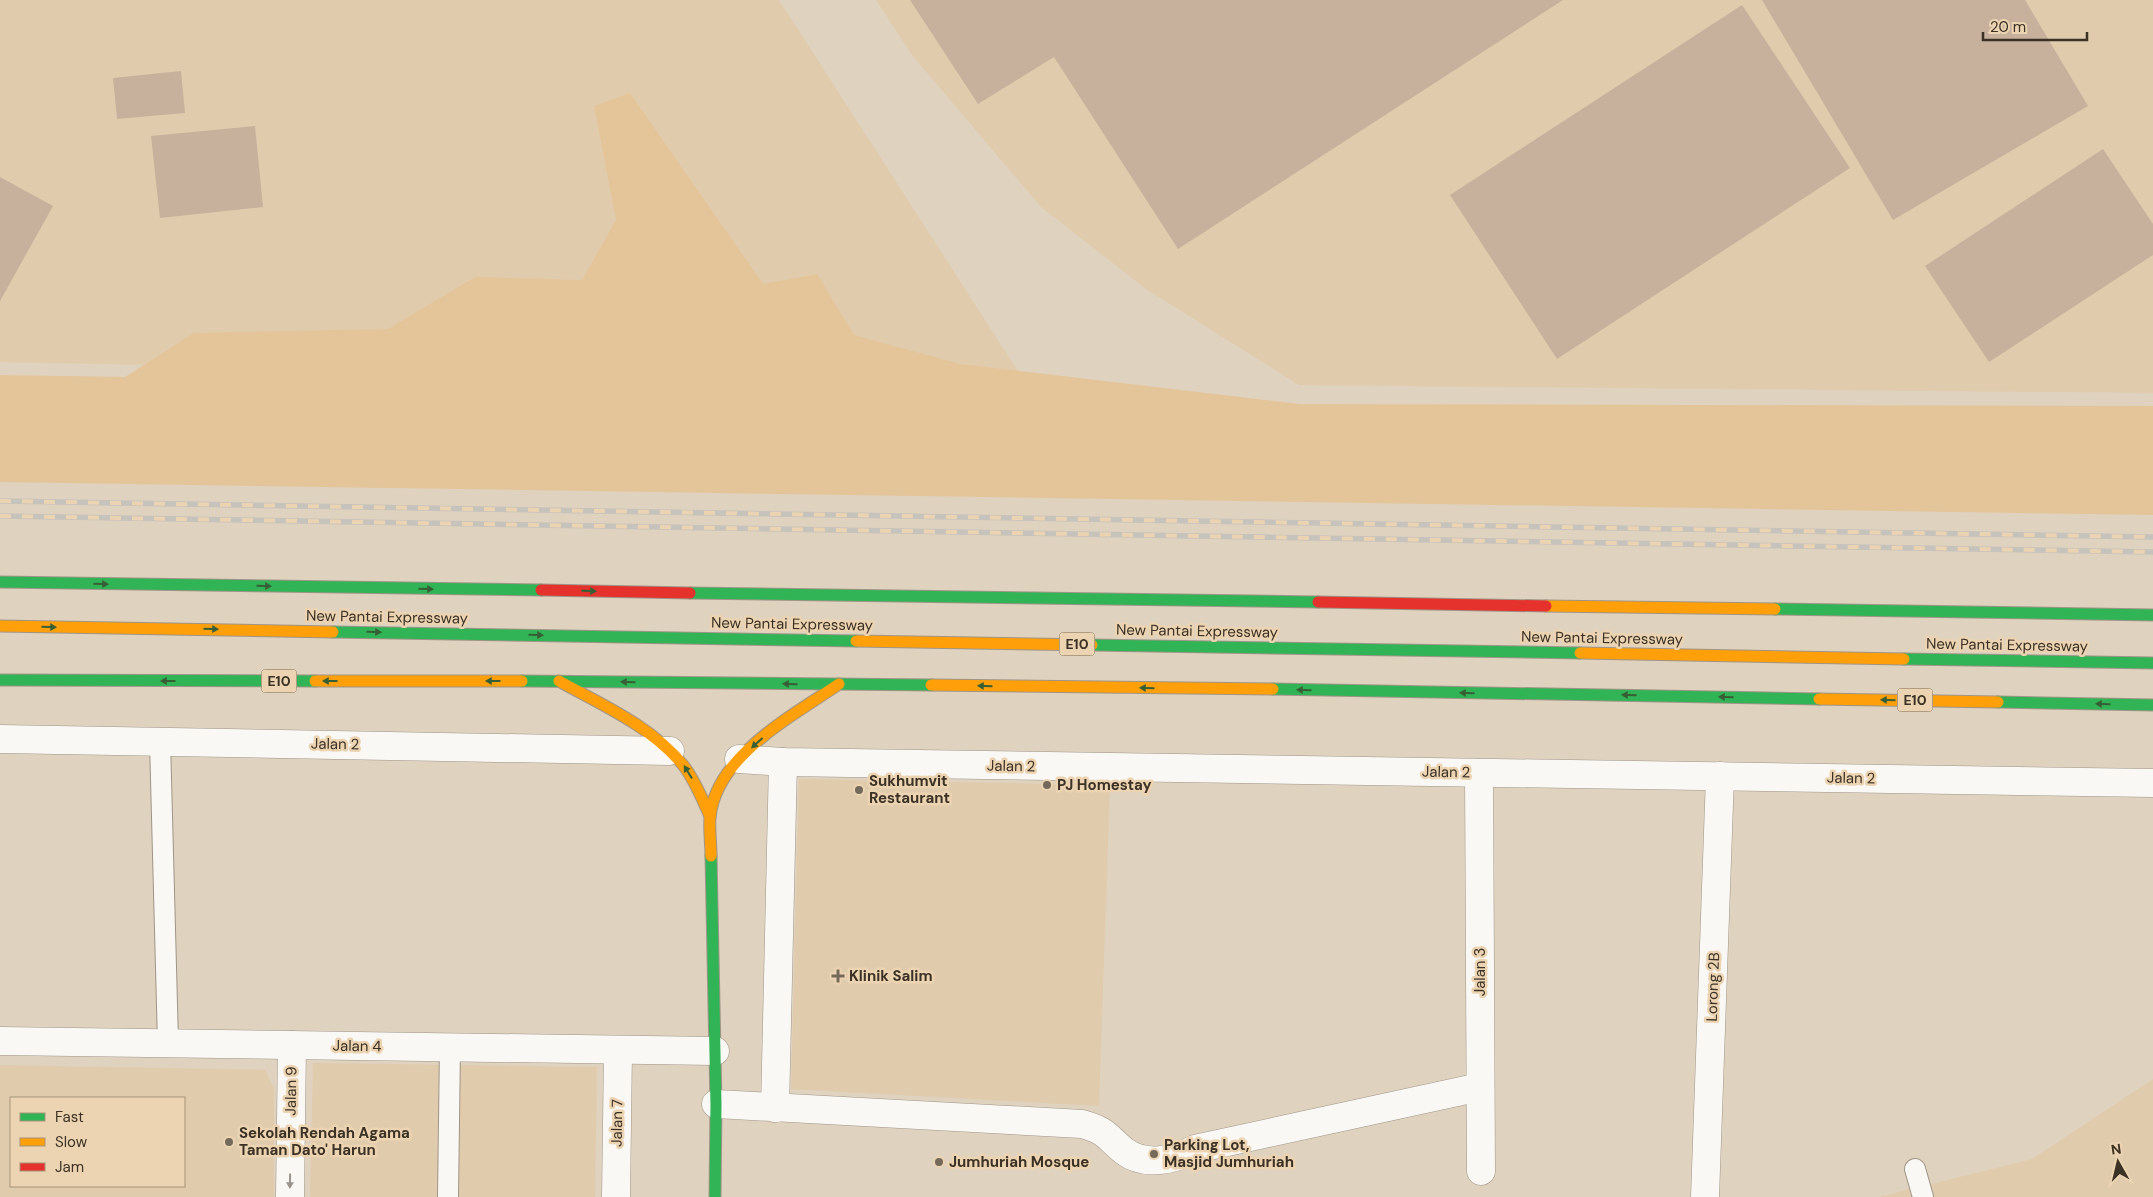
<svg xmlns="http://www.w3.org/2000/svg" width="2153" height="1197" font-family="'DM Sans',sans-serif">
	<rect width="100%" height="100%" fill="#dfd2bf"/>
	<g fill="#e1cbad" fill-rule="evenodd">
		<path d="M0,0H779L1025,382L0,362Z"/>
		<path d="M876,0H2153V393L1299,385L1146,289L1041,207L912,55Z"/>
		<path d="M799,779L1110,785L1099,1106L791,1089Z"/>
		<path d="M313,1063L597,1067L595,1197H310Z"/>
		<path d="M0,1065L265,1070L274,1088V1197H0ZM11,1098H184V1186H11Z"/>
		<path d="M2153,1079V1197H1879L2032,1159Z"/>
	</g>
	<path fill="#e4c59a" d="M630,93L763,284L817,274L854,335L960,364L1300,404L2153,406V515L0,482V375L125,377L194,333L388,329L475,277L582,280L616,220L594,106Z"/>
	<g fill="#c7b19c">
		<path d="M910,0H1563L1178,249L1054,57L978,104Z"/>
		<path d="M1762,0H2025L2088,106L1893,220Z"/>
		<path d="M1742,5L1850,168L1557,359L1450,195Z"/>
		<path d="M181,71L185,113L117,119L113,78Z"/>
		<path d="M255,126L263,207L160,218L151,136Z"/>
		<path d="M2103,149L2153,224V255L1989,362L1925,266Z"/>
		<path d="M0,177L53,206L0,301Z"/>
	</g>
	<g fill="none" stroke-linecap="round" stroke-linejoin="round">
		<defs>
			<g id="lane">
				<path d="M160,741L168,1043"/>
				<path d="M1915,1169L1923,1197"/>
				<path d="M448,1197L450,1047"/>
			</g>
			<g id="street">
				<path d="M0,739L670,751"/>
				<path d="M739,759L783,762L2153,783"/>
				<path d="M1479,773L1481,1171"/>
				<path d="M0,1041L715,1051"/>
				<path d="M716,1104L1082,1124C1107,1131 1106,1136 1124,1151C1145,1167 1174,1160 1195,1149L1480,1087"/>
				<path d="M775,1108L783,762"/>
				<path d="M290,1197L292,1045"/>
				<path d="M616,1197L618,1050"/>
				<path d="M1705,1197L1720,776"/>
			</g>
			<g id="fast">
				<path d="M0,582L541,590"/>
				<path d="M690,593L1318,602"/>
				<path d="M1775,609L2153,615"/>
				<path d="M333,632L856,641"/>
				<path d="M1092,645L1580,653"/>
				<path d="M1904,659L2153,663"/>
				<path d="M0,680L315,681"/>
				<path d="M522,681L931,685"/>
				<path d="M1273,689L1819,699"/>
				<path d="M1998,702L2153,705"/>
				<path d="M711,856L716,1104L715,1197"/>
			</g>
			<g id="slow">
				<path d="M1546,606L1775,609"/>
				<path d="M0,626L333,632"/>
				<path d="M856,641L1092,645"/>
				<path d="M1580,653L1904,659"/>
				<path d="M315,681H522"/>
				<path d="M559,681C602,705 651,726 683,765C695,780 702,799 710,816"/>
				<path d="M931,685L1273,689"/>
				<path d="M1819,699L1998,702"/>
				<path d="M711,856C711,843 709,830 710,818C715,756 794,715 839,684"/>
			</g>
			<g id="jam">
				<path d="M541,590L690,593"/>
				<path d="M1318,602L1546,606"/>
			</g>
		</defs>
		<use href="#lane" stroke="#9f9587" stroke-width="22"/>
		<use href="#street" stroke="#9f9587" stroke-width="29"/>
		<use href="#fast" stroke="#9f9587" stroke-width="13"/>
		<use href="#slow" stroke="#9f9587" stroke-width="13"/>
		<use href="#jam" stroke="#9f9587" stroke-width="13"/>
		<use href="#lane" stroke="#faf8f5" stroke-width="20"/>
		<use href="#street" stroke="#faf8f5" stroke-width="28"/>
		<use href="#fast" stroke="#30b455" stroke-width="11"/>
		<use href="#slow" stroke="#ff9f0a" stroke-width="11"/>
		<use href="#jam" stroke="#e5322d" stroke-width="11"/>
		<defs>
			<g id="rail">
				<path d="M0,501L2153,537"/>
				<path d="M0,516L2153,552"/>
			</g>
		</defs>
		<use href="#rail" stroke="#c6c2bc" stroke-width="5.5"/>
		<use href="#rail" stroke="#ecd4b2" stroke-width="4" stroke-dasharray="11" stroke-linecap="butt"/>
	</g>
	<defs><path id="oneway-solid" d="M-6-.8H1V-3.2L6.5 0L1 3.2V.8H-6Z" transform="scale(1.25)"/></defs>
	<g fill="#375f35">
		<use href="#oneway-solid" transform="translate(101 584) rotate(1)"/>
		<use href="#oneway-solid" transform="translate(264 586) rotate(1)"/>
		<use href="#oneway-solid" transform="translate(426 589) rotate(1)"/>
		<use href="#oneway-solid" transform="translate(589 591) rotate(1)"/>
		<use href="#oneway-solid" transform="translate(49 627) rotate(1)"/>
		<use href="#oneway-solid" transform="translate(211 629) rotate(1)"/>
		<use href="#oneway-solid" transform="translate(374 632) rotate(1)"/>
		<use href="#oneway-solid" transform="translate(536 635) rotate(1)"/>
		<use href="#oneway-solid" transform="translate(168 681) rotate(-180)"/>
		<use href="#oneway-solid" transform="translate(330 681) rotate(-180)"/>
		<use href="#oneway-solid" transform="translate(493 681) rotate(-180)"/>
		<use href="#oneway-solid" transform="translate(628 682) rotate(-179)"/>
		<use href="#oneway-solid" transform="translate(790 684) rotate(-179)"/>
		<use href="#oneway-solid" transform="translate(985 686) rotate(-179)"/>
		<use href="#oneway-solid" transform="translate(1147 688) rotate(-179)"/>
		<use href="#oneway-solid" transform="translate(1304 690) rotate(-179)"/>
		<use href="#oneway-solid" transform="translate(1467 693) rotate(-179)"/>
		<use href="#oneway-solid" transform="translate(1629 695) rotate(-179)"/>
		<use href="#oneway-solid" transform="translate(1726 697) rotate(-179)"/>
		<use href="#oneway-solid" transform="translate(1888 700) rotate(-179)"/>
		<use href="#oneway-solid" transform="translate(2103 704) rotate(-179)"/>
		<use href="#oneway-solid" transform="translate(757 743) rotate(138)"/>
		<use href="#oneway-solid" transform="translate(688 772) rotate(-122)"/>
	</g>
	<use fill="#9a948c" href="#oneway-solid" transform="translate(290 1181) rotate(91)"/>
	<g fill="#74695a" stroke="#ecd4b2" stroke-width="2">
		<circle cx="1047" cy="785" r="5"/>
		<circle cx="859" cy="790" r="5"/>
		<path d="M835.5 968.5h5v5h5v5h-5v5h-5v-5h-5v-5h5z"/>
		<circle cx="229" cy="1142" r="5"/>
		<circle cx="1154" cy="1154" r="5"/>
		<circle cx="939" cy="1162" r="5"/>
	</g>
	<g text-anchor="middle" stroke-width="5" stroke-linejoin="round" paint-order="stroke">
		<g fill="#ecd4b2" stroke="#70624f" stroke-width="1">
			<rect x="1059.5" y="632.5" width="35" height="23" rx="4"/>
			<rect x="261.5" y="669.5" width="35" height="23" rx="4"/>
			<rect x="1897.5" y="688.5" width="35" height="23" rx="4"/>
		</g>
		<g font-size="14" font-weight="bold" fill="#3b3124">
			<text x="1077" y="649">E10</text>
			<text x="279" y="686">E10</text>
			<text x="1915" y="705">E10</text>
		</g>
		<g font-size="15" fill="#3b3124" stroke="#ecd4b2">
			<text transform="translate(387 617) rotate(1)" y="5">New Pantai Expressway</text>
			<text transform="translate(792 624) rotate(1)" y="5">New Pantai Expressway</text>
			<text transform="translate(1197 631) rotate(1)" y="5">New Pantai Expressway</text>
			<text transform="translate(1602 638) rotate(1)" y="5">New Pantai Expressway</text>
			<text transform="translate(2007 645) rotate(1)" y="5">New Pantai Expressway</text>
			<text transform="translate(335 744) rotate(1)" y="5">Jalan 2</text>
			<text transform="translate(1011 766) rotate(1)" y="5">Jalan 2</text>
			<text transform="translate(1446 772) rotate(1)" y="5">Jalan 2</text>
			<text transform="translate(1851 778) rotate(1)" y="5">Jalan 2</text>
			<text transform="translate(1480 972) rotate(-90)" y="5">Jalan 3</text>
			<text transform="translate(1713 987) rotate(-88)" y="5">Lorong 2B</text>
			<text transform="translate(357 1046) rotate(1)" y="5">Jalan 4</text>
			<text transform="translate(291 1091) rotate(-89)" y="5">Jalan 9</text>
			<text transform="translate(617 1123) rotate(-89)" y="5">Jalan 7</text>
		</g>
		<g font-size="15" font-weight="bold" fill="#3b3124" stroke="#ecd4b2" text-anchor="start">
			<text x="869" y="786">Sukhumvit<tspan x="869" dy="17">Restaurant</tspan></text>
			<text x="1057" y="790">PJ Homestay</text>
			<text x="849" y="981">Klinik Salim</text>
			<text x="239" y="1138">Sekolah Rendah Agama<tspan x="239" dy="17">Taman Dato' Harun</tspan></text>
			<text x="1164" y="1150">Parking Lot,<tspan x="1164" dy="17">Masjid Jumhuriah</tspan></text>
			<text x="949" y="1167">Jumhuriah Mosque</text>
		</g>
	</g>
	<rect x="10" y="1097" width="175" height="90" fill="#ecd4b2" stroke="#a59379"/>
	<rect x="20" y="1113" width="25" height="8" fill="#30b455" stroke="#a59379"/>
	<text x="55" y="1122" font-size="15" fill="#3b3124">Fast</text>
	<rect x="20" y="1138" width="25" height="8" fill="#ff9f0a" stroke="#a59379"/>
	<text x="55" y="1147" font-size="15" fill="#3b3124">Slow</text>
	<rect x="20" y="1163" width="25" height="8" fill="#e5322d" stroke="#a59379"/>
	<text x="55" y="1172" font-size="15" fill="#3b3124">Jam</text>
	<g transform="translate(2118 1162) rotate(352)" stroke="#ecd4b2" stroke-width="4" paint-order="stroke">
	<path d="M0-4L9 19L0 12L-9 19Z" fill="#3b3124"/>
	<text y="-8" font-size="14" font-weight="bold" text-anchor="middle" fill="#3b3124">N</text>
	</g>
	<path d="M1983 32v8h104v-8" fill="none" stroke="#3b3124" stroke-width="2.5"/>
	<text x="1990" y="32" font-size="15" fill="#3b3124" stroke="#ecd4b2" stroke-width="4" paint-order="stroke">20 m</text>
</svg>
